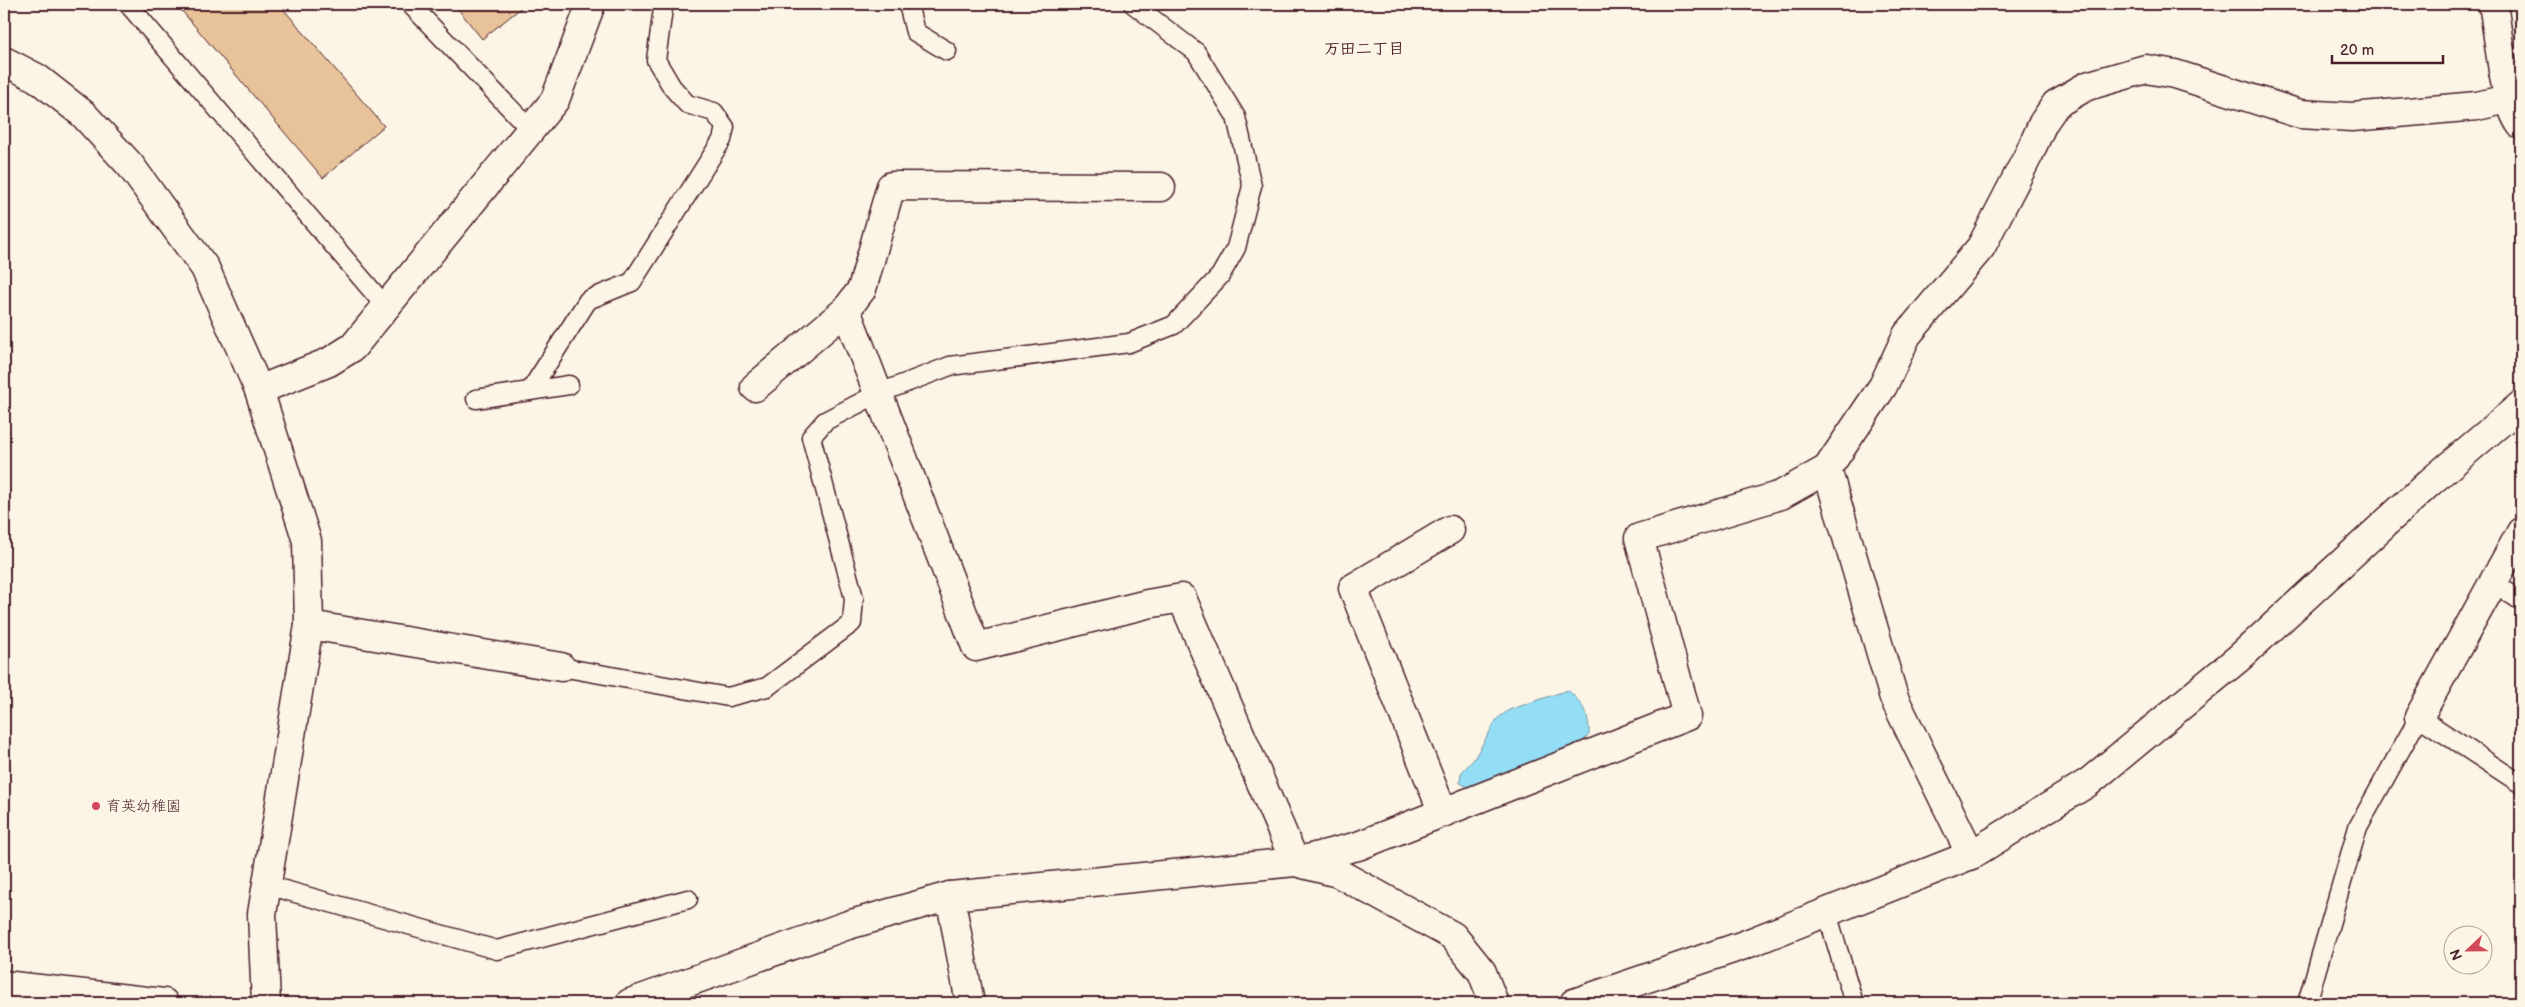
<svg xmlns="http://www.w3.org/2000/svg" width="2525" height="1007" font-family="'Balsamiq Sans','Klee One',sans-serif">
	<rect width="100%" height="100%" fill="#fcf5e5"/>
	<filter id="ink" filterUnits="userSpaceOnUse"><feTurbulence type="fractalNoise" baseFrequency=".02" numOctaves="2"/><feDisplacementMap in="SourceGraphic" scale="10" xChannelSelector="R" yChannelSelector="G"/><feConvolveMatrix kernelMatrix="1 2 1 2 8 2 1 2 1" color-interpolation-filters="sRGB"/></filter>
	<g filter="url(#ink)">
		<path fill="#93def4" stroke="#7692a4" d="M1568,690C1582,704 1590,714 1589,735L1581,743L1468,787L1460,783L1461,773L1474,759L1497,719L1509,710Z"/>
		<g fill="#e8c299" stroke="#4a1f2b">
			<path d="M176,4H279L384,126L323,178Z"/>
			<path d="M454,4H526L482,39Z"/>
		</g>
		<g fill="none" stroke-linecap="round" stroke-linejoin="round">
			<defs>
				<g id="service">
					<path d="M128,4L386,307"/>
					<path d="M410,4L531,130"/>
					<path d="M908,4L915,32L947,51"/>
					<path d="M530,391L588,300L632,282L722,140L725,127L714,112L687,104L672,87L656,60L663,9L660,4"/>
					<path d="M476,399L569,385"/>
					<path d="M2494,583L2521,601"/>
					<path d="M561,667L728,697L767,687L852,623L854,598L811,437L825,421L877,394L950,366L1129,343L1174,325L1220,276L1236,248L1252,186L1236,117L1196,52L1133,4"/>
					<path d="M267,885L497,950L688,899"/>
					<path d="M1827,913L1854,1003"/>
					<path d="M2307,1003L2358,827L2419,717L2521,784"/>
				</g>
				<g id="minor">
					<path d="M2493,4C2499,36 2503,101 2521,125"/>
					<path d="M1161,187L891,186L862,289L846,310L976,647L1147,604L1182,598L1295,862L1358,846L1687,716L1639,538L1781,495L1827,469L1883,386L1907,335L1981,247L2029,154L2043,123L2056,104L2087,86L2146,69L2175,74L2300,114L2352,117L2477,106L2521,96"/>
					<path d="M755,387L846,310"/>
					<path d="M259,390L329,362L353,347L555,100L591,4"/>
					<path d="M1827,469L1894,698L1971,855"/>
					<path d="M309,625L561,667"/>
					<path d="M2419,717L2521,532"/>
					<path d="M1443,813L1353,588L1450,530"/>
					<path d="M950,896L970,1003"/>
					<path d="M4,985L164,1003"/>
					<path d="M630,1003L848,925L950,896L1295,862L1338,873L1453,936L1482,972L1494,1003"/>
					<path d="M1574,1003L1744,945L1971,855L2089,782L2240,657L2429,483L2521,405"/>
				</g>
				<path id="tertiary" d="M4,61L37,78L83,114L130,165L205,268L259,390L307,541L309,625L262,914L266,1003"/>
			</defs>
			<use href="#service" stroke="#4a1f2b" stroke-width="21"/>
			<use href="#minor" stroke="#4a1f2b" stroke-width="31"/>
			<use href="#tertiary" stroke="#4a1f2b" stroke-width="31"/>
			<use href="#service" stroke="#fcf5e5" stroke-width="18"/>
			<use href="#minor" stroke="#fcf5e5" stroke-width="28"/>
			<use href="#tertiary" stroke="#fcf5e5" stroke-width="28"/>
		</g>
	</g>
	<circle fill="#d1495b" stroke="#fcf5e5" stroke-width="2" cx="96" cy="806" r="5"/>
	<g text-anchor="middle" stroke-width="4" stroke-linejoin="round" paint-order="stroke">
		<g font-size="15" fill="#4a1f2b" stroke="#fcf5e5" text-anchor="start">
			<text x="106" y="811">育英幼稚園</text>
		</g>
		<g font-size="16" font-weight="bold" fill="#4a1f2b" stroke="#fcf5e5">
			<text x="1364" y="54">万田二丁目</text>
		</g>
	</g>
	<rect width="2525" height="1007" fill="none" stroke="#fcf5e5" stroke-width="20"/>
	<rect x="10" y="10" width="2505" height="987" fill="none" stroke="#4a1f2b" stroke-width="2" filter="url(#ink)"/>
	<g transform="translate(2468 950) rotate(248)"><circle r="24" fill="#fcf5e5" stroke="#b59f9b"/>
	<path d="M0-4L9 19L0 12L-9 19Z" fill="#d1495b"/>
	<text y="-8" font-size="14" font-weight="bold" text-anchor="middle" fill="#4a1f2b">N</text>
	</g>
	<path d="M2332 55v8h111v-8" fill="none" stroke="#4a1f2b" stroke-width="2.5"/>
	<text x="2340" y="55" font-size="15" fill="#4a1f2b" stroke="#fcf5e5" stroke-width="4" paint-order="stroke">20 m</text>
</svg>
